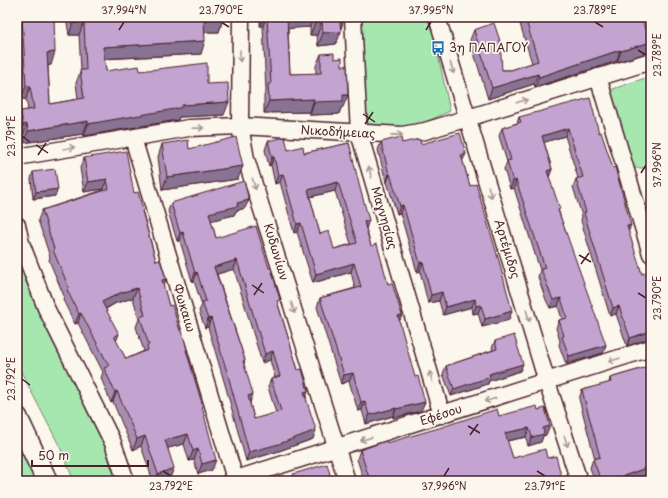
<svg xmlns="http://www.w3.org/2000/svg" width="668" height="498" font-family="'Playpen Sans',sans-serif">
	<rect width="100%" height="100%" fill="#fbf7ec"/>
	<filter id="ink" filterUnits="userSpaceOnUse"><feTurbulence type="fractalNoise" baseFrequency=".025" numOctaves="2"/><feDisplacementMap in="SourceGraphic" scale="8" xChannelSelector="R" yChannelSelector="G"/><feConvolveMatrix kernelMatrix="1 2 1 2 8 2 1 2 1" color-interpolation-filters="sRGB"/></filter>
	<g filter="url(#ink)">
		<g fill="#a6e7af" stroke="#78836d">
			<path d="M360,17H430L450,111L408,130H364Z"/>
			<path d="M651,76V168H630L607,91Z"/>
			<path d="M17,260L40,315L104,445L116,481H74L60,447L17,364Z"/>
			<path d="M17,436L32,467L35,481H17Z"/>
		</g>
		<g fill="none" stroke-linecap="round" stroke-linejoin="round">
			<defs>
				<g id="minor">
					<path d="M241,17L240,126L246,159L347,481"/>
					<path d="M353,17L359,133L442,415"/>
					<path d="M437,17L547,382L579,481"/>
					<path d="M598,77L651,254"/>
					<path d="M133,138L235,479"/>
					<path d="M17,157L189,128L240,126L402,135L425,131L468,118L651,61"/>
					<path d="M17,225L21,243L46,308L113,443L126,481"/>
					<path d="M230,481L651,348"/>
				</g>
				<path id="tertiary" d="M17,417L47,481"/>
			</defs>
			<use href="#minor" stroke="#4a1f2b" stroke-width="19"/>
			<use href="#tertiary" stroke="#4a1f2b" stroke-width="23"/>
			<use href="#minor" stroke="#fbf7ec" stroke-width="16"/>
			<use href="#tertiary" stroke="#fbf7ec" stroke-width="20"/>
		</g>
		<g fill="#a88db3" stroke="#4a1f2b" fill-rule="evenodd">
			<path d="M17,17H54L51,65H48L50,104L78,99L76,83L81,70L79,35H69L66,17H223L219,32H205L201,54L104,59L106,71H140L207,84L224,115L179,117L178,120L171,121L84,136L83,134L23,143V137H19L17,123L21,111L28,110L26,99H21Z"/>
			<path d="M260,17H343V22L336,44L318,46L317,35H310V27L288,28L290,74H316V66L321,54L334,59L343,107L341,108L339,114L310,115V112L264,113V96L266,91L263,26H260Z"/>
			<path d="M523,17H641L645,29L651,30V50L650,52L617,62V61L535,87L534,84L488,99L470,40L474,30L502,70H511L532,63L520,24Z"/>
			<path d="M519,117L599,133L628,232L642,274L651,294L627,346L616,314L610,316L581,221L582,216L573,187L576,179L578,178L565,136L544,142L552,169L549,177L559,212L603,353L566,364L559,345L560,341L556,328L559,320L562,319L558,306L550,308L546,300L538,277L540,270L514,188L510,189L504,169L507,162L499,136L502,128L517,123Z"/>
			<path d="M268,141L288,150L304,153L349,143L366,229L371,246L402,315L399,321L421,411L393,418V416L366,424L362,410L358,411L349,381L341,384L317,307L320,298L355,288L351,272L313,283L297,232L294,233L280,182L275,184L271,165L269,166L265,150ZM335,191L351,244L334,249L320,234L310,197Z"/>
			<path d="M381,142L421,144L463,162L509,320L482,327L478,313L473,314L472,307L443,315L439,301L428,303L420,271L417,272L400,213L397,214L387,182H386L378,150Z"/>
			<path d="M162,144L189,149L238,179L162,190L158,157Z"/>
			<path d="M84,158L134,193L143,213L156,261L166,279L163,286L169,306L186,351L202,410L212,470L198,474L194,460L189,461L184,444L168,448L170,478L163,481H153L141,446L133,450L113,402L111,403L101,378L103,372L78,323L75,324L63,300L64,296L49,260L50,257L38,220L42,210L103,190V189L84,192L80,168ZM133,298L139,319L136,327L144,351L126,359L116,341L106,309L116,303Z"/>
			<path d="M33,172L55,196L33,199L31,179Z"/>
			<path d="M171,203L245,208L236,211L234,215L211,220L216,238L278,304L298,370L308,391L306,398L313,439L276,452L246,461L226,388L208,327L205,328L199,311L202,305L194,281H192L180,241H177L168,211ZM234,269L262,363L270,360L275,378L271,379L268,387L276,413L254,419L250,403L244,364L245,360L217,274Z"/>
			<path d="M495,341L520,371L489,381L488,384L451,396L443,374L446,366L493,350L492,348Z"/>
			<path d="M651,366L629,481H595L590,468L593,459H595L579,399L582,390L609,383L610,378Z"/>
			<path d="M499,416L546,435L543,436L541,442L528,446L526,437L507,441L513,458H547L562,479V481H364L357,459L360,450Z"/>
		</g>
		<g fill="#887392" stroke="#4a1f2b">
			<path d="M264,17H266L263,26H260Z"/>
			<path d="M287,17H314L310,27L283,29Z"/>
			<path d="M459,17H494L458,20Z"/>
			<path d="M223,19L219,32H200L204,20Z"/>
			<path d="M84,22L79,35H69L73,23Z"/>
			<path d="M322,22L317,35H310L315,23Z"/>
			<path d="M340,22H343L340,32H341L336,44L318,46L323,33Z"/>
			<path d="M205,41L201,54L98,59L103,47Z"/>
			<path d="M651,42L650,52L617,62L621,51Z"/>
			<path d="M620,50L617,61L535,87L539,77Z"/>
			<path d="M55,52L51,65L42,66L47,53Z"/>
			<path d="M538,74L534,84L488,99L492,88Z"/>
			<path d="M26,86H30L26,99H21Z"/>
			<path d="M343,95H348L343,107L341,108L339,114L310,115L314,102Z"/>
			<path d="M314,99L310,112L264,113L269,101Z"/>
			<path d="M229,102L224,115L179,117L178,120L171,121L84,136L88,124L182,105Z"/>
			<path d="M88,121L83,134L23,143L28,131Z"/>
			<path d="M27,124L23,137H19L23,125Z"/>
			<path d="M568,128L565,136L539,144L542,136Z"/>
			<path d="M466,154L462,162L461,155Z"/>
			<path d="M272,157H274L271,165L269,166Z"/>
			<path d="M243,166L238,179L162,190L167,177Z"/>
			<path d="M552,169L549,177L547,171Z"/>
			<path d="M283,174L280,182L275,184L278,175Z"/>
			<path d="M389,174H390L387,182H386Z"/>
			<path d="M107,179L103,189L84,192L88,182Z"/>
			<path d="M516,180L514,188L510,189L513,181Z"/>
			<path d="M338,182L335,191L305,198L308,190Z"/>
			<path d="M58,189L55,196L33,199L36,192Z"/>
			<path d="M249,200L245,208L236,211L234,215L206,222L209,213L237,203Z"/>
			<path d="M403,205L400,213L397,214L400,206Z"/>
			<path d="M369,220L366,229L364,222Z"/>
			<path d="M301,223L297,232L294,233L297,224Z"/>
			<path d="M631,225L628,233L627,226Z"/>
			<path d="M183,232L180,241H177L180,233Z"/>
			<path d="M237,260L234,269L211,276L214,267Z"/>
			<path d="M423,262L420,271L417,272L420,263Z"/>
			<path d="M354,263L351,272L313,283L316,274Z"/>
			<path d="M197,272L194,281H192L195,273Z"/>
			<path d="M166,279L162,289V280Z"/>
			<path d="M137,288L133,298L116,303L99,312L102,302L120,293Z"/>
			<path d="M442,292L439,301L428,303L431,295Z"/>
			<path d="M561,298L558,306L550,308L553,300Z"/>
			<path d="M475,299L472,307L443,315L446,307Z"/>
			<path d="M481,305L478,313L473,314L476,306Z"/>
			<path d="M619,306L616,314L610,316L613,308Z"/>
			<path d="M512,311L509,320L482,327L485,319Z"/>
			<path d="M81,313L78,323L75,324L79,314Z"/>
			<path d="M402,315L399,323L398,316Z"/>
			<path d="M211,318L208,327L205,328L208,319Z"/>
			<path d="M651,331V338L627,346L630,338Z"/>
			<path d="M119,334L115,344L114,336Z"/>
			<path d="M606,345L603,353L566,364L569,356Z"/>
			<path d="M273,351L270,360L262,363L265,354Z"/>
			<path d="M523,364L520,371L489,381L488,384L451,396L454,389L489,374Z"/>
			<path d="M353,373L349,381L341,384L344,375Z"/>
			<path d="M117,391L113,402L111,403L115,392Z"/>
			<path d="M308,391L305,399L304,392Z"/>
			<path d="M253,394L250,403L245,404L248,396Z"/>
			<path d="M365,401L362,410L358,411L361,402Z"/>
			<path d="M425,402L421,411L393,418L396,409Z"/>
			<path d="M396,408L393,416L366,424L369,415Z"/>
			<path d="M550,426L546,435L543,436L541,442L528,446L532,437L543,428Z"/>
			<path d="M529,428L526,437L501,442L505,433Z"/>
			<path d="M316,430L313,439L276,452L246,461L249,452Z"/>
			<path d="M188,434L184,444L161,450L165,440Z"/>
			<path d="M145,436L141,446L133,450L137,439Z"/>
			<path d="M198,449L194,460L189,461L193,451Z"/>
			<path d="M216,460L212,470L198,474L202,464Z"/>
			<path d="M651,466V473L629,481H619L621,477Z"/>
			<path d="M174,468L170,478L163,481H155L158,474Z"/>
		</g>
		<g fill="#c3a4d0" stroke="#4a1f2b" fill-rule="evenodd">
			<path d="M22,17H54L55,52L47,53L50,104L84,98L80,70H86L84,22L73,23L72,17H223V19L204,20L205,41L103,47L106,71L139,66L140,71L207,63V84L228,83L229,102L182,105V107L175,109L88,124V121L28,131L27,124L23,125L21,111L34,109L30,86H26Z"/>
			<path d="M267,17H287L290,74L321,73V54L334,53V59L342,58V66H347L348,95H343V101L314,102V99L269,101L268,84H271Z"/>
			<path d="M315,17H343V22H340L341,32L323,33L322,22L315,23Z"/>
			<path d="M525,17H641L645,29L650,28L651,30V42L621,51L620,50L539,77L538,74L492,88L474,30L494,23L500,41L502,70H511L538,61Z"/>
			<path d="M590,98L599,133L601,132L613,168L615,167L631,225L627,226L642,274L645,273L651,294V297H649L651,304V331L630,338L619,306L613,308L584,213L586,212L576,179L583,177L568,128L542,136L552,169L547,171L560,209L558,210L606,345L569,356L562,337L564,336L559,320L567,318L561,298L553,300L541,269L545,268L516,180L513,181L507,161L511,160L502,128L521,122L519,117Z"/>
			<path d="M460,133L466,154L461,155L470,186L476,184L499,261L512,311L485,319L481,305L476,306L475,299L446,307L442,292L431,295L423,262L420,263L403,205L400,206L390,174H389L381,142L401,137L402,143L419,139L421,144Z"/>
			<path d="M236,137L243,166L167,177L162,144L188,140L189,149Z"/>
			<path d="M285,137L288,150L303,146L304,153L349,143L360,188L369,220L364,222L371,246L377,244L388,284L392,283L402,315L398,316L415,377L418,376L425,402L396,409V408L369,415L365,401L361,402L353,373L344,375L320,298L361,287L354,263L316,274L301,223L297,224L283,174L278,175L274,157H272L268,141ZM338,182L357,243L334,249L329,231L320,234L308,190Z"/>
			<path d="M126,151L134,193L138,192L143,210L142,211L156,261L160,260L166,279L162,280L169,306L172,305L180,331H182L187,350H186L203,407H202L216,460L202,464L198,449L193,451L188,434L165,440L174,468L158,474L145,436L137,439L117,391L115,392L104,368L109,366L81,313L79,314L67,290L69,288L53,250L54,249L42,210L109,189L107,179L88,182L84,158ZM137,288L145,315L140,317L149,345H147L148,350L126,359L114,336L119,334L102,302L120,293Z"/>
			<path d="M55,169L58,189L36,192L33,172Z"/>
			<path d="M244,181L249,200L237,203L238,206L209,213L216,238L256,226L269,268H271L280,300L277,301L298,370L302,369L308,391L304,392L316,430L279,444L249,452L229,379L211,318L208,319L202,302L206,301L197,272L195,273L183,232L180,233L171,203ZM237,260L265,354L273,351L280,376L271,379L281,411L254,419L248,396L253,394L243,361L245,360L214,267Z"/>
			<path d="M514,335L523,364L489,374L490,377L454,389L446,366L497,349L495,341Z"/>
			<path d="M651,366V466L621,477L622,480L620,481H601L593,459L600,457L582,390L611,382L610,378Z"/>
			<path d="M537,406L538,410L545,408L550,426L543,428L544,434L532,437L529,428L505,433L513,458L545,449L547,458L556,456L562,479H560V481H370L360,450L386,441L387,443L439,428L497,409L499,416Z"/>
			<path d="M327,464L332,481H282L294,477L293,474Z"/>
		</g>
		<defs><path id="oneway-shaft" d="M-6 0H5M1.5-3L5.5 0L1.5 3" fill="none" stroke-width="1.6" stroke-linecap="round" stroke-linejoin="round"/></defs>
		<g stroke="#ab9695">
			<use href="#oneway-shaft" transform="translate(240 56) rotate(90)"/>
			<use href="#oneway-shaft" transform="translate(452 68) rotate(73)"/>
			<use href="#oneway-shaft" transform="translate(522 101) rotate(-17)"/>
			<use href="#oneway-shaft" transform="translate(198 128) rotate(-2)"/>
			<use href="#oneway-shaft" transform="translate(397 135) rotate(1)"/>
			<use href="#oneway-shaft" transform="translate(69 148) rotate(-9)"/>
			<use href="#oneway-shaft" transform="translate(370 172) rotate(-106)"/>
			<use href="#oneway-shaft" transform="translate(254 184) rotate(73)"/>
			<use href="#oneway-shaft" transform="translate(490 192) rotate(73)"/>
			<use href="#oneway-shaft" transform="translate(293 308) rotate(73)"/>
			<use href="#oneway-shaft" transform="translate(528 316) rotate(73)"/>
			<use href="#oneway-shaft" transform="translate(614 360) rotate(162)"/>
			<use href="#oneway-shaft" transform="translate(431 377) rotate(-106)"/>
			<use href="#oneway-shaft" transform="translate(490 400) rotate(163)"/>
			<use href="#oneway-shaft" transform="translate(366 439) rotate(162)"/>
			<use href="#oneway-shaft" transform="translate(566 441) rotate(72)"/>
		</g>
	</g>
	<path fill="none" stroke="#4a1f2b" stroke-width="1.5" d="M221,22L229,27M595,22L603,27M119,30L124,22M426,30L431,22M638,50L646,55M363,114L375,122M365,124L373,112M22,136L30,142M36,145L48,153M38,155L46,143M641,173L646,165M579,255L591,262M581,264L589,253M252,285L264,293M638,293L646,298M254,295L262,283M22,379L30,385M468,426L480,433M470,435L478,424M163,471L171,476M537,471L545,476M444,476L449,468"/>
	<defs>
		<symbol id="bus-bare" viewBox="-9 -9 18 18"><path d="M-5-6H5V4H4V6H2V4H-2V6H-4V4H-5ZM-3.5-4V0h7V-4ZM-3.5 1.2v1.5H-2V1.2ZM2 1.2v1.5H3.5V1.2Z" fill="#1f6fb2" stroke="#fbf7ec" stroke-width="2.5" paint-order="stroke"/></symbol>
	</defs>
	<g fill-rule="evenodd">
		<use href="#bus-bare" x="428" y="38" width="20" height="20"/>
	</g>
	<g text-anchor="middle" stroke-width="3.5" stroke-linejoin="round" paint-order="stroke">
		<g font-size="12" fill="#4a1f2b" stroke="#fbf7ec" text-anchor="start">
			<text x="449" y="52">3η ΠΑΠΑΓΟΥ</text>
		</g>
		<g font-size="12" fill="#4a1f2b" stroke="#fbf7ec">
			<text transform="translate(338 132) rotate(3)" y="4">Νικοδήμειας</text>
			<text transform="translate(384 218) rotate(74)" y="4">Μαγνησίας</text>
			<text transform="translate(507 249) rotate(73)" y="4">Αρτέμιδος</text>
			<text transform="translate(276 252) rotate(73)" y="4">Κυδωνίων</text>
			<text transform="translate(184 308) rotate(73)" y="4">Φωκαιω</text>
			<text transform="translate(441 415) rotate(-18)" y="4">Εφέσου</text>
		</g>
	</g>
	<rect width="668" height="498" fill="none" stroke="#fbf7ec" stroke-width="44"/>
	<path d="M32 460v6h116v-6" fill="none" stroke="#4a1f2b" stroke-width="2"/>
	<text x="38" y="460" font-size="12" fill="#4a1f2b" stroke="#fbf7ec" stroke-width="3" paint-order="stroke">50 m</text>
	<rect x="22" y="22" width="624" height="454" fill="none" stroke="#4a1f2b" stroke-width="1.5"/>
	<g font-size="10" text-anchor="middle" fill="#4a1f2b">
		<text x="124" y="14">37.994°N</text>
		<text x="221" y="14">23.790°E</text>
		<text x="431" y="14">37.995°N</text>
		<text x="595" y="14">23.789°E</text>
		<text transform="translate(657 55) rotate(-90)" y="4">23.789°E</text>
		<text transform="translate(11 136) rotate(-90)" y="4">23.791°E</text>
		<text transform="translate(657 165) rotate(-90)" y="4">37.996°N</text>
		<text transform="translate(657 298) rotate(-90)" y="4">23.790°E</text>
		<text transform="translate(11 379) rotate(-90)" y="4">23.792°E</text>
		<text x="171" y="490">23.792°E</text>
		<text x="444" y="490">37.996°N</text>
		<text x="545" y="490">23.791°E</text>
	</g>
</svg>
